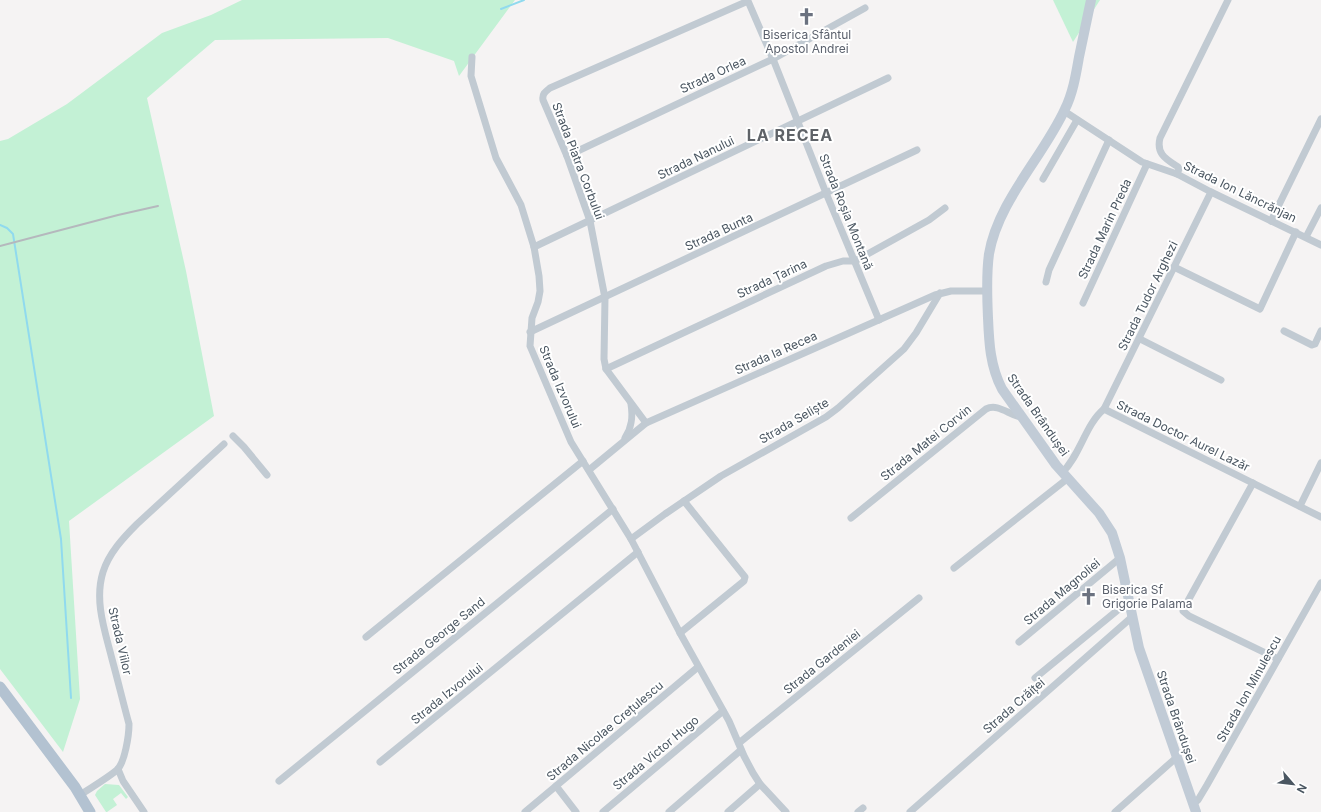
<svg xmlns="http://www.w3.org/2000/svg" width="1321" height="812" font-family="Inter,sans-serif">
	<rect width="100%" height="100%" fill="#f5f3f3"/>
	<g fill="#c3f1d5">
		<path d="M242,0H515L459,76L454,61L388,38L215,40L147,98L186,271L214,416L69,521L80,699L63,752L0,669V141L8,139L67,104L162,33L211,15Z"/>
		<path d="M1053,0H1100L1073,42Z"/>
		<path d="M105,784L119,785L128,797L126,799L121,793L113,799L117,805L107,812H106L95,795L97,791Z"/>
	</g>
	<g fill="none" stroke-linecap="round" stroke-linejoin="round">
		<g stroke="#90daee" stroke-width="2">
			<path d="M501,9L524,0"/>
			<path d="M0,225L7,228L13,234L61,539L71,698"/>
		</g>
		<g stroke="#c1cad2" stroke-width="7">
			<path d="M472,57L471,76L496,158L521,205L534,247L539,276L540,291L538,302L532,318L530,346L571,442L631,539L680,633L729,721L744,756L753,773L760,784L786,812"/>
			<path d="M1064,111L1142,162L1177,174L1211,192L1321,245"/>
			<path d="M567,156L773,59L865,8"/>
			<path d="M1177,174L1179,169L1178,167C1166,159 1156,154 1160,138L1228,0"/>
			<path d="M1043,179L1077,120"/>
			<path d="M1271,221L1321,119"/>
			<path d="M1306,237L1321,208"/>
			<path d="M534,247L888,78"/>
			<path d="M1174,267L1260,309L1296,232"/>
			<path d="M1046,282L1049,270L1109,140"/>
			<path d="M1083,303L1147,164"/>
			<path d="M1284,331L1312,345L1315,344L1321,331"/>
			<path d="M530,332L917,150"/>
			<path d="M1140,339L1221,380"/>
			<path d="M606,369L826,266L843,261H855L929,220L945,208"/>
			<path d="M1104,409L1321,517"/>
			<path d="M646,423L606,369L604,359L605,298L590,221L567,156L543,100C542,94 545,92 550,88L748,1L773,59L826,193L879,320"/>
			<path d="M233,436L244,447L267,475"/>
			<path d="M625,438C632,427 633,417 631,404"/>
			<path d="M589,470L646,423L935,295L951,291H986"/>
			<path d="M1062,473C1081,454 1085,425 1104,409L1211,192"/>
			<path d="M1253,483L1184,608L1183,611L1189,616L1278,659"/>
			<path d="M1300,506L1321,463"/>
			<path d="M851,518L986,409C998,403 1009,415 1021,417"/>
			<path d="M631,539L665,514L721,476L826,417L838,408L904,349L916,333L940,293"/>
			<path d="M954,568L1067,479"/>
			<path d="M680,633L744,581L745,577L684,501"/>
			<path d="M366,637L583,461"/>
			<path d="M1019,642L1120,558"/>
			<path d="M1035,678L1119,609L1129,604"/>
			<path d="M739,743L919,598"/>
			<path d="M380,762L638,552"/>
			<path d="M118,769L123,781L144,812"/>
			<path d="M279,781L613,509"/>
			<path d="M556,786L576,812"/>
			<path d="M80,795C92,787 106,779 117,770C125,762 129,735 129,724C123,702 118,681 112,659C105,631 94,601 103,572C109,553 123,538 137,524L224,444"/>
			<path d="M1193,804L1198,800L1207,785L1321,583"/>
			<path d="M525,812L698,667"/>
			<path d="M603,812L723,711"/>
			<path d="M669,812L741,750"/>
			<path d="M728,812L760,784"/>
			<path d="M858,812L863,808"/>
			<path d="M910,812L1132,617"/>
			<path d="M1115,812L1177,757"/>
		</g>
		<path stroke="#c1cbd6" stroke-width="10" d="M1091,0C1087,19 1083,38 1079,57C1076,74 1073,93 1065,109C1043,157 998,201 989,254C986,275 987,296 988,318C989,342 990,366 1002,389L1056,465L1099,513L1112,533L1120,558L1139,648L1196,812"/>
		<path stroke="#b3c2d1" stroke-width="11" d="M0,687L75,787L90,812"/>
		<path stroke="#b5b8bd" stroke-width="2" d="M0,246L118,215L158,206"/>
	</g>
	<defs>
		<symbol id="church-bare" viewBox="-9 -9 18 18"><path d="M-1.2-6h2.4v3.5h3.3v2.4h-3.3V6h-2.4V-.1h-3.3v-2.4h3.3Z" fill="#6b7280" stroke="#fff" stroke-width="2.5" paint-order="stroke"/></symbol>
	</defs>
	<g fill-rule="evenodd">
		<use href="#church-bare" x="794" y="4" width="25" height="25"/>
		<use href="#church-bare" x="1076" y="584" width="25" height="25"/>
	</g>
	<g text-anchor="middle" stroke-width="4" stroke-linejoin="round" paint-order="stroke">
		<g font-size="12" fill="#5b616d" stroke="#fff">
			<text x="807" y="39">Biserica Sfântul<tspan x="807" dy="14">Apostol Andrei</tspan></text>
			<text x="1102" y="594" text-anchor="start">Biserica Sf<tspan x="1102" dy="14">Grigorie Palama</tspan></text>
		</g>
		<g font-size="12" fill="#4a5661" stroke="#fff">
			<text transform="translate(713 75) rotate(-25)" y="4">Strada Orlea</text>
			<text transform="translate(696 158) rotate(-26)" y="4">Strada Nanului</text>
			<text transform="translate(578 161) rotate(69)" y="4">Strada Piatra Corbului</text>
			<text transform="translate(1240 192) rotate(26)" y="4">Strada Ion Lăncrănjan</text>
			<text transform="translate(846 212) rotate(68)" y="4">Strada Roșia Montană</text>
			<text transform="translate(1105 229) rotate(-65)" y="4">Strada Marin Preda</text>
			<text transform="translate(719 232) rotate(-25)" y="4">Strada Bunta</text>
			<text transform="translate(772 279) rotate(-25)" y="4">Strada Țarina</text>
			<text transform="translate(1148 296) rotate(-64)" y="4">Strada Tudor Arghezi</text>
			<text transform="translate(776 353) rotate(-24)" y="4">Strada la Recea</text>
			<text transform="translate(560 387) rotate(67)" y="4">Strada Izvorului</text>
			<text transform="translate(1038 415) rotate(55)" y="4">Strada Brândușei</text>
			<text transform="translate(794 421) rotate(-30)" y="4">Strada Seliște</text>
			<text transform="translate(1183 436) rotate(26)" y="4">Strada Doctor Aurel Lazăr</text>
			<text transform="translate(926 443) rotate(-39)" y="4">Strada Matei Corvin</text>
			<text transform="translate(1062 592) rotate(-40)" y="4">Strada Magnoliei</text>
			<text transform="translate(439 636) rotate(-39)" y="4">Strada George Sand</text>
			<text transform="translate(120 641) rotate(77)" y="4">Strada Viilor</text>
			<text transform="translate(822 662) rotate(-39)" y="4">Strada Gardeniei</text>
			<text transform="translate(1249 689) rotate(-61)" y="4">Strada Ion Minulescu</text>
			<text transform="translate(447 694) rotate(-39)" y="4">Strada Izvorului</text>
			<text transform="translate(1014 706) rotate(-41)" y="4">Strada Crăiței</text>
			<text transform="translate(1176 717) rotate(71)" y="4">Strada Brândușei</text>
			<text transform="translate(605 731) rotate(-40)" y="4">Strada Nicolae Crețulescu</text>
			<text transform="translate(656 753) rotate(-40)" y="4">Strada Victor Hugo</text>
		</g>
		<g font-size="16" font-weight="bold" letter-spacing="1" fill="#5f6368" stroke="#fff">
			<text x="790" y="141">LA RECEA</text>
		</g>
	</g>
	<g transform="translate(1293 784) rotate(118)" stroke="#ffffff" stroke-width="3" paint-order="stroke">
	<path d="M0-3L7 15L0 10L-7 15Z" fill="#4a5661"/>
	<text y="-6" font-size="11" font-weight="bold" text-anchor="middle" fill="#4a5661">N</text>
	</g>
</svg>
